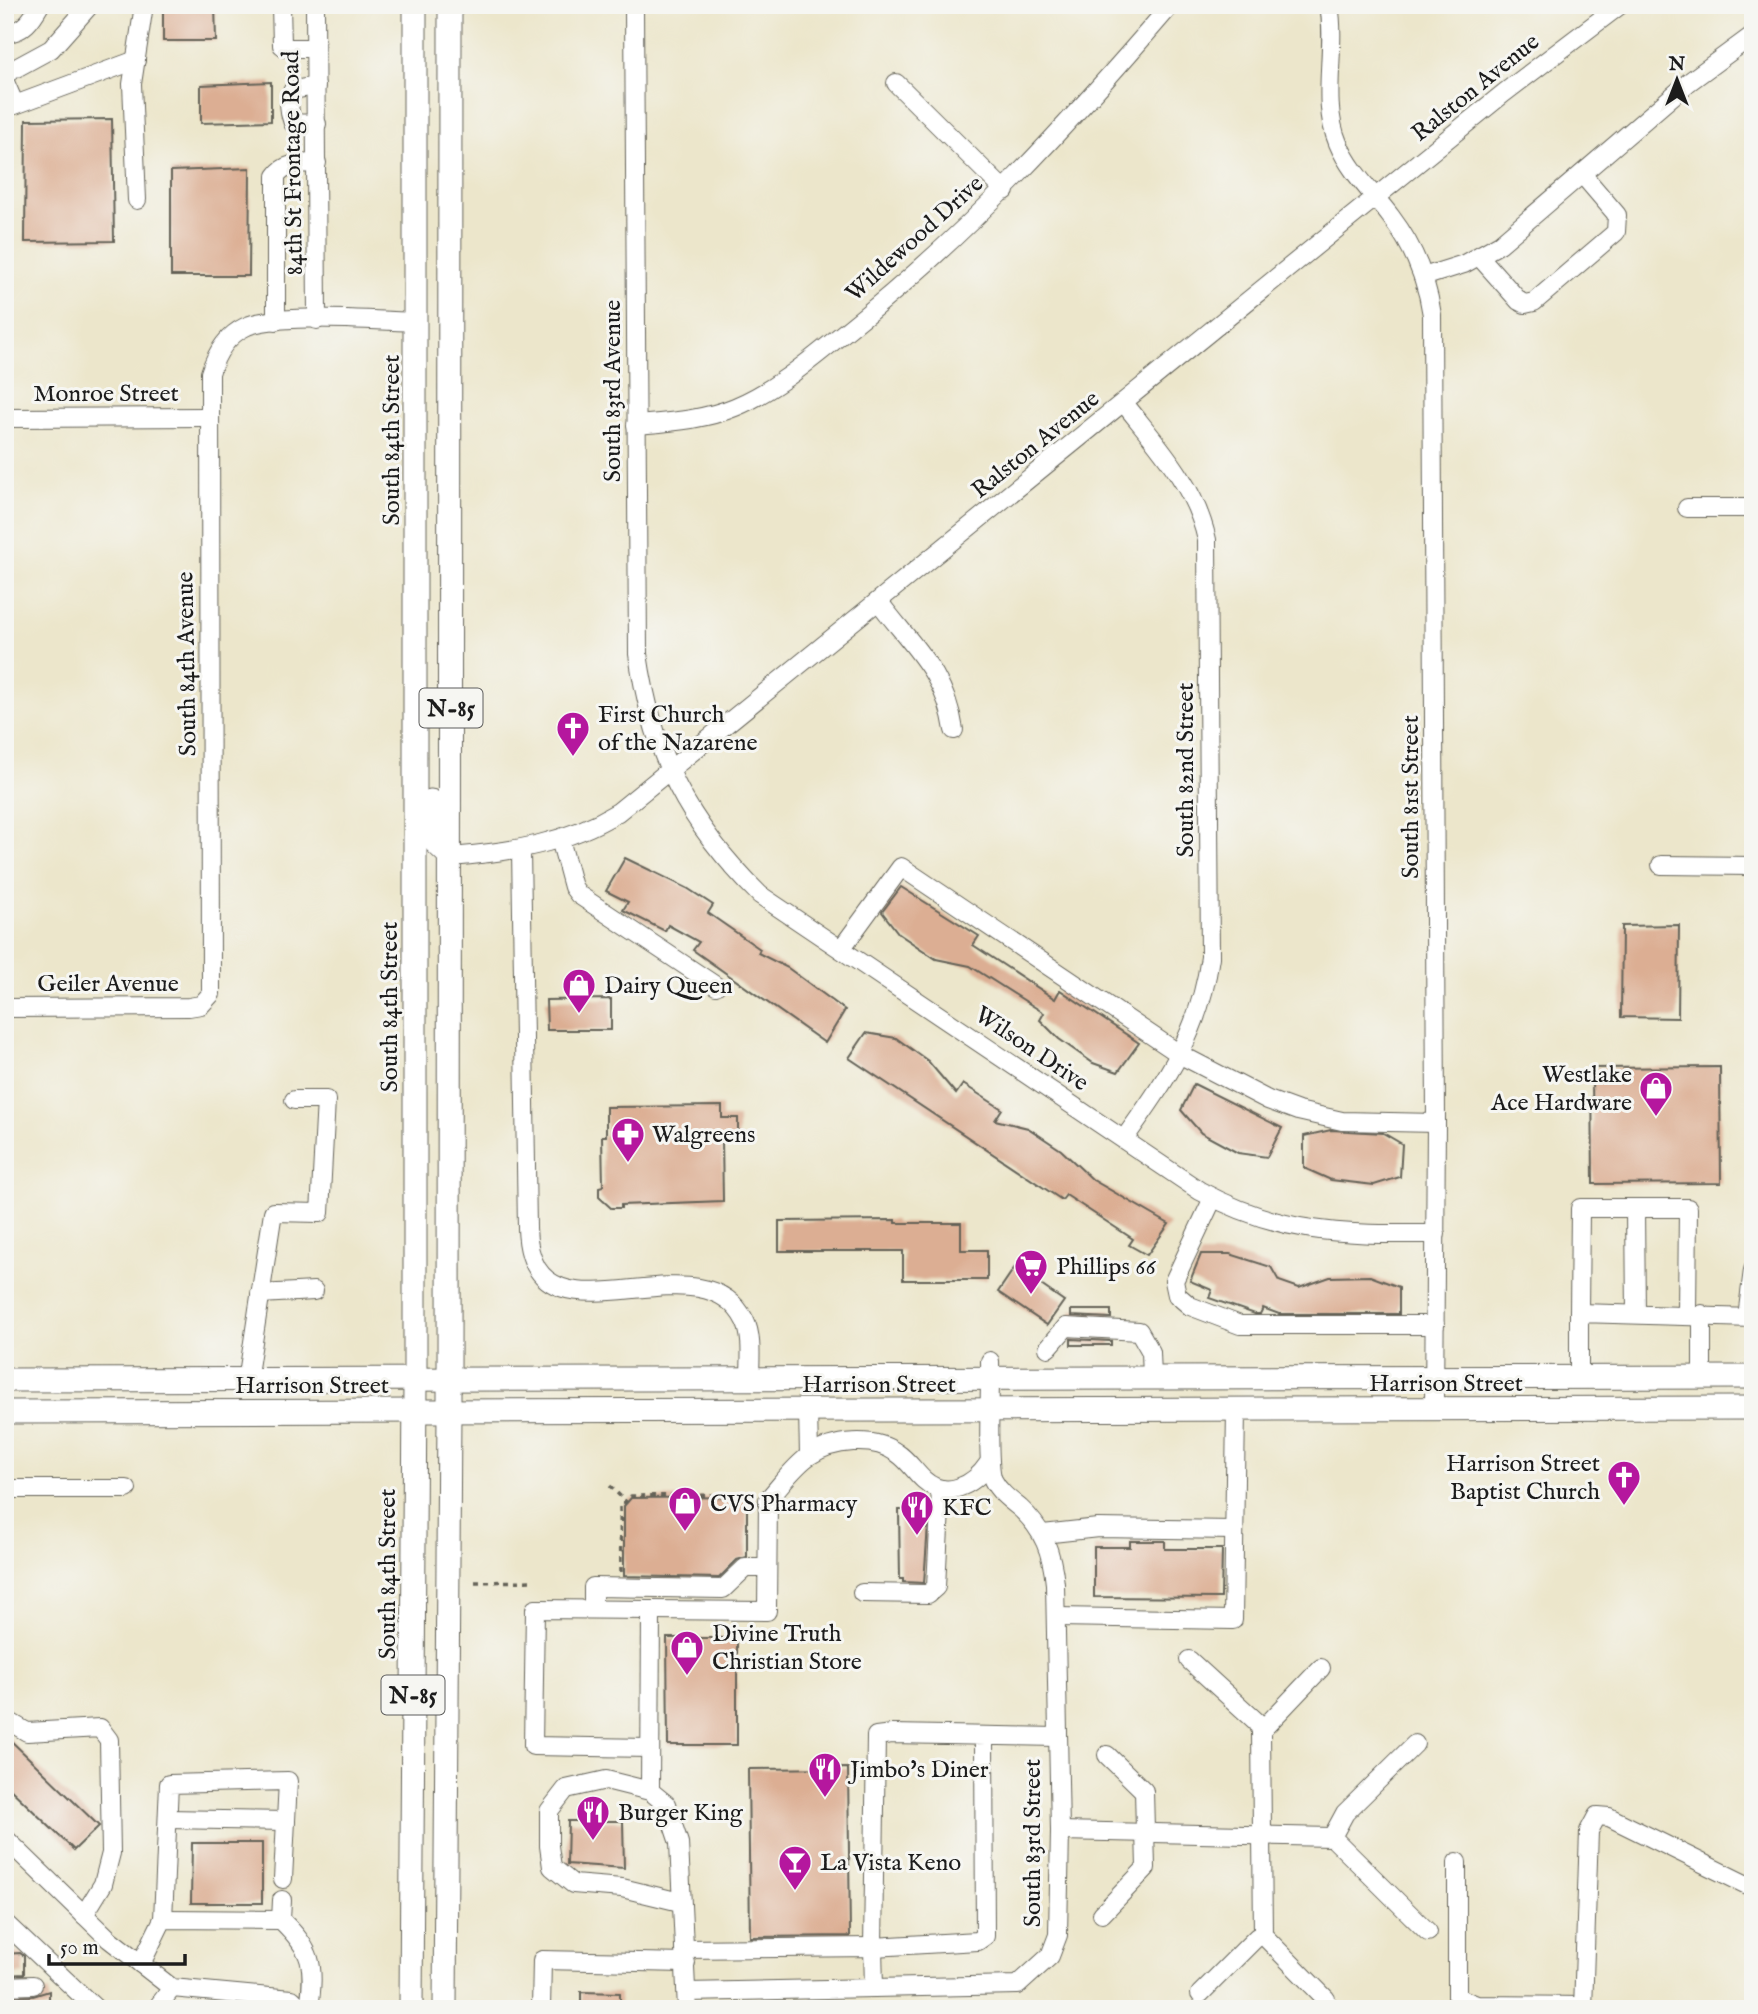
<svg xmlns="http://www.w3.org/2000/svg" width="1758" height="2014" font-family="'IM FELL English',serif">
	<rect width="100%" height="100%" fill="#f6f6f2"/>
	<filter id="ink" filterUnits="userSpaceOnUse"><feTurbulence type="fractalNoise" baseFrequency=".0143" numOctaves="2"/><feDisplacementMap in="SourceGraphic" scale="14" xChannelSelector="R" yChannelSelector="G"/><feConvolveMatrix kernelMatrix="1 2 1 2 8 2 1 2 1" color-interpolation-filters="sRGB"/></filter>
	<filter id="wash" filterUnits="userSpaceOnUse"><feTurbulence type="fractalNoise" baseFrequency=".00686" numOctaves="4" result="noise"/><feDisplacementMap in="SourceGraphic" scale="28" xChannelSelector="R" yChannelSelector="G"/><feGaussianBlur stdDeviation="1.57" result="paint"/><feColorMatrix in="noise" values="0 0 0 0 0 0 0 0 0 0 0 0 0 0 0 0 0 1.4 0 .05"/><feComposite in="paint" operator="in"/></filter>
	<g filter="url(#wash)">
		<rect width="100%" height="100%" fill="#ece6cb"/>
		<g id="blocks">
			<g fill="#dcae93">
				<path d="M163,5H215L216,41H163Z"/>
				<path d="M271,82V121L201,123V85Z"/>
				<path d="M112,119L114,241L25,242L26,120Z"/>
				<path d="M250,168L249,276H171V171Z"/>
				<path d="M625,858L687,888L713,905L708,913L760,949L758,953L788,968L845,1010L825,1043L693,950L699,942L668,925L665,931L623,910L628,902L606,891Z"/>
				<path d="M901,887L979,936L973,945L1055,999L1060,990L1139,1043L1118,1072L1093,1063L1059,1039L1040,1020L1044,1013L970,966L936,959L899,934L882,912Z"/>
				<path d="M1679,925L1678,1018L1621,1017L1622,926Z"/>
				<path d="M611,999V1030H547L546,1000Z"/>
				<path d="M866,1033L896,1038L928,1061L956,1094L963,1084L1002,1109L995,1120L1028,1128L1061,1150L1093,1180L1169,1224L1147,1255L1129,1245L1133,1239L1066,1195L1062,1200L849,1058Z"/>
				<path d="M1720,1067L1721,1183L1593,1184L1592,1068Z"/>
				<path d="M1194,1084L1282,1128L1267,1157L1238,1153L1201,1133L1181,1110Z"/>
				<path d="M722,1106V1118H738V1140H722L723,1201L621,1205V1208H611L599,1197V1187L603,1186L602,1136H606V1107Z"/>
				<path d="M1331,1130L1383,1133L1402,1144L1400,1177L1374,1185L1331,1180L1304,1168V1136Z"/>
				<path d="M895,1220V1223H961V1250H987V1280H903V1251H779V1221Z"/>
				<path d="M1201,1254H1230L1271,1267L1279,1281L1299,1288L1330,1277L1370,1276L1399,1287V1314H1279L1263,1308L1260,1314H1255L1209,1298L1212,1290L1190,1281Z"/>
				<path d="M1015,1267L1064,1301L1047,1325L998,1292Z"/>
				<path d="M1071,1310H1111V1318L1071,1316Z"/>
				<path d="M1071,1339L1111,1341V1345H1071Z"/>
				<path d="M747,1497V1557L737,1560L719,1578L624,1576V1506L631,1498Z"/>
				<path d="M899,1510H929L924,1583L903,1582V1579H900Z"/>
				<path d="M1130,1541H1165V1549H1222L1221,1598L1094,1597V1547H1130Z"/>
				<path d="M667,1638H737V1745H668Z"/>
				<path d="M5,1735L99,1826L74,1850L5,1784Z"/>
				<path d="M848,1768L850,1936L750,1937L748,1769Z"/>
				<path d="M568,1821H623L624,1868L567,1864Z"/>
				<path d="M192,1843H262V1903H191Z"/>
				<path d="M20,1953L24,1956V1974L5,1975V1954Z"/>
				<path d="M49,1991V2009H5V1997L33,1996Z"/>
				<path d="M581,1992L620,1993V2009H581Z"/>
			</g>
		</g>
	</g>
	<g filter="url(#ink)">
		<use href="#blocks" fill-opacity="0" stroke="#656359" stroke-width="2"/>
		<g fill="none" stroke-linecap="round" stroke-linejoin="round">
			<defs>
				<g id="minor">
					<path d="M281,5L282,45L286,48H315"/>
					<path d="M315,5L317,320"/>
					<path d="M634,5L638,654C653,756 687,823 760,895L1200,1191C1284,1236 1343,1234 1436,1234"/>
					<path d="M1329,5C1337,50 1320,101 1338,143C1350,172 1373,193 1391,217C1413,246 1427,280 1432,315L1436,1123L1434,1409"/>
					<path d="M5,33C23,33 32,19 40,5"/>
					<path d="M5,74L51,49L90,5"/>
					<path d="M5,82L15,105L136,60"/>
					<path d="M896,83L1005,191"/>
					<path d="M316,86L293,90C287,99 289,113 293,123L317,124"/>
					<path d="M137,200L132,84L144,5"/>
					<path d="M1479,256L1519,301L1525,304L1534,302L1616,232L1617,215L1582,174"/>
					<path d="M1423,277L1464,264L1500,244L1689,82L1753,35"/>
					<path d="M276,321V176C285,162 302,164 317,163"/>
					<path d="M5,418L208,417"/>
					<path d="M636,425C669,422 704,420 735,407C776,390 811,359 845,332C971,232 1067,126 1171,5"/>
					<path d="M1687,508H1753"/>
					<path d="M879,602C912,646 946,674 954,730"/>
					<path d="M560,839L573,887L579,895L716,986"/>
					<path d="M521,850L527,1228C531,1360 701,1231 745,1321C753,1337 750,1361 750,1379"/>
					<path d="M451,857C510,852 566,844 618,812L1504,93L1620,5"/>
					<path d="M1661,865L1753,866"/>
					<path d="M841,949L901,867L1181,1055L1268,1100L1298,1111L1342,1121L1436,1123"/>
					<path d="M5,1008L189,1007L201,1005L211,994L210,373C216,354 226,336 245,327C276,312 378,321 417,322"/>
					<path d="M1124,1139C1167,1079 1200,1032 1210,957L1207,540C1195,485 1158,446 1124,403"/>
					<path d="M1213,1198L1174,1281L1177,1295L1190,1306L1240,1325H1435"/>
					<path d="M1635,1208L1636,1314"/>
					<path d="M260,1294L314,1291"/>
					<path d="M1579,1313L1580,1208H1688L1687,1314"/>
					<path d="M1702,1314V1377"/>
					<path d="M1747,1317L1753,1270"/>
					<path d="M1048,1348L1066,1327L1139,1331L1151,1352L1152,1378"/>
					<path d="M1579,1377V1313L1753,1318"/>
					<path d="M247,1381L273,1212L320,1213L326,1100H294"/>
					<path d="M808,1410L809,1455"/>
					<path d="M5,1489H127"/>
					<path d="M1043,1534L1098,1528L1234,1530"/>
					<path d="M862,1593L928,1594L936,1587L941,1489"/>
					<path d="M593,1609V1587L723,1589L745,1568H767"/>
					<path d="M1057,1617L1233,1620L1236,1409"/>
					<path d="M1189,1660L1258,1723L1261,1731L1263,1935L1326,1999"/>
					<path d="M5,1719L27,1732L100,1728L109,1740L111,1853L103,1884L84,1915"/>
					<path d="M1261,1731L1321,1668"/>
					<path d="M984,1736L985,1936L978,1941L873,1947L876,1736L892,1734L1057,1737"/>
					<path d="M649,1748L533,1746L535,1609L767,1611L768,1499C781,1485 794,1466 809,1456C832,1440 874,1436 897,1453C908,1460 915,1472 924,1480C946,1500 974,1485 988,1464"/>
					<path d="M650,1791L651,1610"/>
					<path d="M168,1819L286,1821"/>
					<path d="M1060,1831L1332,1837L1428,1932"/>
					<path d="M1332,1837L1345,1813L1415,1744"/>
					<path d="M5,1838L109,1939L172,1988L292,1999L302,2009"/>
					<path d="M1457,1862V1997L1477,2005L1583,2006"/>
					<path d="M680,1902L622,1888L573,1884L552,1867L549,1846V1811L566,1789L606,1780L650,1791L666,1804L679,1843L687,2009"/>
					<path d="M1102,1914L1146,1868L1144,1791L1107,1755"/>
					<path d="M163,1919L169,1784L288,1781L283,1879"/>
					<path d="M281,1920L282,1900"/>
					<path d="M5,1923L96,2009"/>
					<path d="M684,1949L873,1947L874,1988"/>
					<path d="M141,1964L163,1919L281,1920C313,1951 315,1965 309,2009"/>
					<path d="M5,1986L33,1985"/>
					<path d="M687,1992L1018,1985L1050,1956L1058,1935L1060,1831L1055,1584C1052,1553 1044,1530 1020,1508C1010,1500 999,1492 993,1480C986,1464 991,1386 990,1361"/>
					<path d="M1200,1994L1257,1937L1263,1935"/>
					<path d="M156,2009L172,1988"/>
					<path d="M541,2009L542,1960L686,1963"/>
					<path d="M1583,2009L1589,1831L1597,1816L1609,1817L1753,1888"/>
				</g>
				<g id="major">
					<path d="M431,801L435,842L451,857"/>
					<path d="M5,1380L1753,1377"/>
					<path d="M5,1412L1753,1408"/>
					<path d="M411,2009L415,1381V5"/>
					<path d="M445,2009L449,1411L450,5"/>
				</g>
			</defs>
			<use href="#minor" stroke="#656359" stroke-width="20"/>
			<use href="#major" stroke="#656359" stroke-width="25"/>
			<g stroke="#656359" stroke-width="3.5" stroke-dasharray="5 5" stroke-linecap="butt">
				<path d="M610,1486L627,1503"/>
				<path d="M621,1572L620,1506L631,1496L733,1495"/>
				<path d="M475,1582L533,1581"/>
			</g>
			<use href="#minor" stroke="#fff" stroke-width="18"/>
			<use href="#major" stroke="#fff" stroke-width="23"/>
		</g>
	</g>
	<defs>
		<symbol id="church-pin" viewBox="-11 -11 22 30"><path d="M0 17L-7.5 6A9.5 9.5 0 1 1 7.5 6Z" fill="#b5179e" stroke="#f6f6f2"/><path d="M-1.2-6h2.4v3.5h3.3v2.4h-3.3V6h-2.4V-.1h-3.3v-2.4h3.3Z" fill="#fff"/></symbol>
		<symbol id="shop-pin" viewBox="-11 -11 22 30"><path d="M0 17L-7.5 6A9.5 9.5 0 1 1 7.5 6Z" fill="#b5179e" stroke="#f6f6f2"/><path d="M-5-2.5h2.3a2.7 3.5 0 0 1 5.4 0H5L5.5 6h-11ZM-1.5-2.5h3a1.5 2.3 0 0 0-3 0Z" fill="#fff"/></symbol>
		<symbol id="pharmacy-pin" viewBox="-11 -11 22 30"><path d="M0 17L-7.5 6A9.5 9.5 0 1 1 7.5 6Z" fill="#b5179e" stroke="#f6f6f2"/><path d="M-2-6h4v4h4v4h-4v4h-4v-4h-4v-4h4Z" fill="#fff"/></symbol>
		<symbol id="supermarket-pin" viewBox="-11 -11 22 30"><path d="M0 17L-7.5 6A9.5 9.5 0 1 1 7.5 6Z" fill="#b5179e" stroke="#f6f6f2"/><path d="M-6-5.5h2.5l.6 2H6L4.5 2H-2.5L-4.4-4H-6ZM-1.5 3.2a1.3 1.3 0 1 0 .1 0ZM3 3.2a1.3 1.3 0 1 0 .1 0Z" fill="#fff"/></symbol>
		<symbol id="restaurant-pin" viewBox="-11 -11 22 30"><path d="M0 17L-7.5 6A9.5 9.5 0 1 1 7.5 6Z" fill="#b5179e" stroke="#f6f6f2"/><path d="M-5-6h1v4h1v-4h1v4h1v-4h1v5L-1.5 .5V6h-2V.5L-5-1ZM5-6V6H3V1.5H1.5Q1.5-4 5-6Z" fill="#fff"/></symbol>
		<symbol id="bar-pin" viewBox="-11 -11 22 30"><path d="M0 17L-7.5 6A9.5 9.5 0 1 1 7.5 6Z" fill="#b5179e" stroke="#f6f6f2"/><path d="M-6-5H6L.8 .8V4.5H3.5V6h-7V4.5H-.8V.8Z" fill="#fff"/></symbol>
	</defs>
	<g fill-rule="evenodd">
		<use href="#church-pin" x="554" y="709" width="38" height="52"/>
		<use href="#shop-pin" x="560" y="966" width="38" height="52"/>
		<use href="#shop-pin" x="1637" y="1069" width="38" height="52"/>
		<use href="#pharmacy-pin" x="609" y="1115" width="38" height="52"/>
		<use href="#supermarket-pin" x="1012" y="1247" width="38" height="52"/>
		<use href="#church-pin" x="1605" y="1458" width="38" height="52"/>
		<use href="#shop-pin" x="666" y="1484" width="38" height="52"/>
		<use href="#restaurant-pin" x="898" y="1488" width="38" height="52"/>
		<use href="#shop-pin" x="668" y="1628" width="38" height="52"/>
		<use href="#restaurant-pin" x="806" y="1750" width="38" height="52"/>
		<use href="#restaurant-pin" x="574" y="1793" width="38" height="52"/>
		<use href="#bar-pin" x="776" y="1843" width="38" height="52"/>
	</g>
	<g text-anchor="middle" stroke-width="6" stroke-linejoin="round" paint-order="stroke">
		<g fill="#f6f6f2" stroke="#5d5d5c" stroke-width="2">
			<rect x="419.5" y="688.5" width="63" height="39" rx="5"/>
			<rect x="381.5" y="1675.5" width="63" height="39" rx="5"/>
		</g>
		<g font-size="23" font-weight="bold" fill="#1c1c1c">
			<text x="451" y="716">N-85</text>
			<text x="413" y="1703">N-85</text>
		</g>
		<g font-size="24" fill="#1c1c1c" stroke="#f6f6f2">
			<text transform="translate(1475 87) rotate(-39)" y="8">Ralston Avenue</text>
			<text transform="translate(292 163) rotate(-91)" y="8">84th St Frontage Road</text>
			<text transform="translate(914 238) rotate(-42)" y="8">Wildewood Drive</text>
			<text transform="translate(612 391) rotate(-90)" y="8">South 83rd Avenue</text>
			<text x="106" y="401">Monroe Street</text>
			<text transform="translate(391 440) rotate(-90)" y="8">South 84th Street</text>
			<text transform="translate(1035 444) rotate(-39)" y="8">Ralston Avenue</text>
			<text transform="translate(186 664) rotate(-91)" y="8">South 84th Avenue</text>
			<text transform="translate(1185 770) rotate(-90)" y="8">South 82nd Street</text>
			<text transform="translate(1410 797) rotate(-90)" y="8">South 81st Street</text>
			<text x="108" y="991">Geiler Avenue</text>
			<text transform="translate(389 1007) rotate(-90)" y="8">South 84th Street</text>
			<text transform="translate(1032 1048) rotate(34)" y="8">Wilson Drive</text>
			<text x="1446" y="1391">Harrison Street</text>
			<text x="879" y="1392">Harrison Street</text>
			<text x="312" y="1393">Harrison Street</text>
			<text transform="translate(387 1574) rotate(-90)" y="8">South 84th Street</text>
			<text transform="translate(1032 1843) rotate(-90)" y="8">South 83rd Street</text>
		</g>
		<g font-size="24" fill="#1c1c1c" stroke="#f6f6f2" text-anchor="start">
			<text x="598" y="722">First Church<tspan x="598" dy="28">of the Nazarene</tspan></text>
			<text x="604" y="993">Dairy Queen</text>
			<text x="1632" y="1082" text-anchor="end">Westlake<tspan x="1632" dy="28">Ace Hardware</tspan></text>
			<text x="652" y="1142">Walgreens</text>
			<text x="1056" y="1274">Phillips 66</text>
			<text x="1600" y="1471" text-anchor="end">Harrison Street<tspan x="1600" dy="28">Baptist Church</tspan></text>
			<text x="710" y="1511">CVS Pharmacy</text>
			<text x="942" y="1515">KFC</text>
			<text x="712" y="1641">Divine Truth<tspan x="712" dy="28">Christian Store</tspan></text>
			<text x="850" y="1777">Jimbo's Diner</text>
			<text x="618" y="1820">Burger King</text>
			<text x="820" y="1870">La Vista Keno</text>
		</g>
	</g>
	<rect width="1758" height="2014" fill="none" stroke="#f6f6f2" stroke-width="28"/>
	<g transform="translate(1677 80)" stroke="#f6f6f2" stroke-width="5" paint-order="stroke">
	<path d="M0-5L12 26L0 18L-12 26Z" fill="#1c1c1c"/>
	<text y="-10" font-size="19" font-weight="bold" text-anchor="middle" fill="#1c1c1c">N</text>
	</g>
	<path d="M49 1954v10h136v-10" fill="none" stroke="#1c1c1c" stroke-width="3.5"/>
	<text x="60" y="1954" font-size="21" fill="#1c1c1c" stroke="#f6f6f2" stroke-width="5" paint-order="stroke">50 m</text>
</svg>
